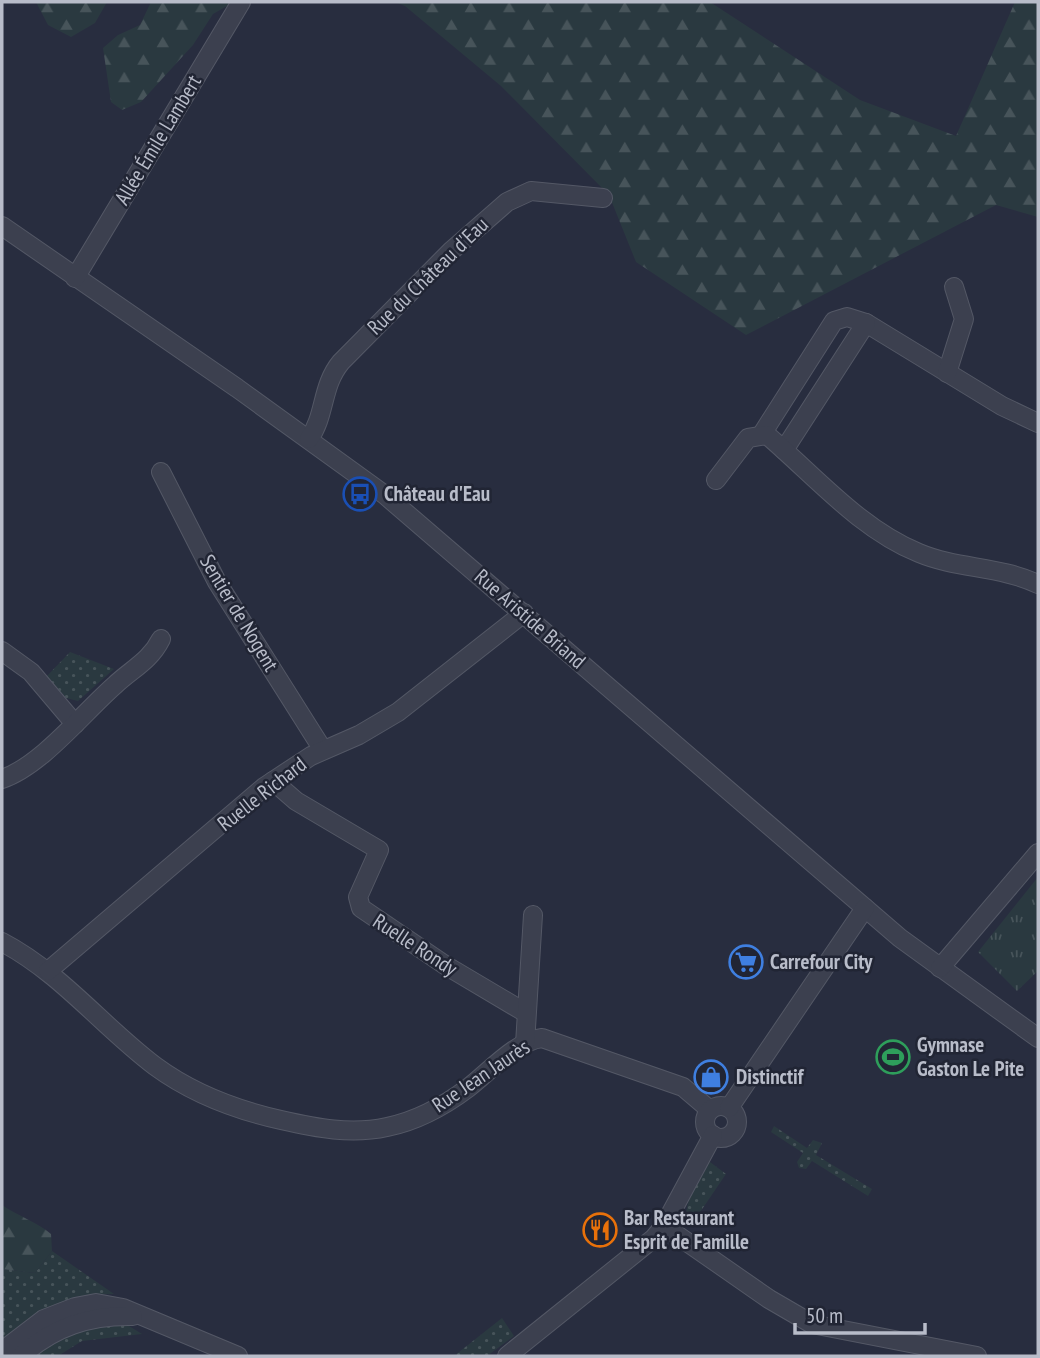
<svg xmlns="http://www.w3.org/2000/svg" width="1040" height="1358" font-family="'PT Sans Narrow',sans-serif">
	<defs>
		<pattern id="grass-dots" width="8" height="8" patternUnits="userSpaceOnUse" patternTransform="scale(1.75)"><rect width="8" height="8" fill="#2a3940"/><path d="M2 2h.1M6 6h.1" fill="none" stroke="#47545a" stroke-width="1.8" stroke-linecap="round"/></pattern>
		<pattern id="forest-firs" width="22" height="20" patternUnits="userSpaceOnUse" patternTransform="scale(1.75)"><rect width="22" height="20" fill="#2a3940"/><path d="M5 1l3.5 6h-7zM16 11l3.5 6h-7z" fill="#47545a"/></pattern>
		<pattern id="park-tufts" width="24" height="20" patternUnits="userSpaceOnUse" patternTransform="scale(1.75)"><rect width="24" height="20" fill="#2a3940"/><path d="M3 7l-1-3M5 7V3M7 7l1-3M15 17l-1-3M17 17v-4M19 17l1-3" fill="none" stroke="#47545a"/></pattern>
	</defs>
	<rect width="100%" height="100%" fill="#282d3f"/>
	<g fill="url(#grass-dots)">
		<path d="M70,652L114,669L78,701L66,698L47,676Z"/>
		<path d="M774,1126L807,1148L813,1140L822,1143L816,1155L872,1189L868,1196L812,1161L806,1169L799,1168L797,1162L803,1153L771,1132Z"/>
		<path d="M710,1162L726,1174L690,1227C678,1207 700,1180 710,1162Z"/>
		<path d="M52,1251L114,1294C67,1294 38,1313 2,1342V1269L35,1273Z"/>
		<path d="M502,1318L514,1336L487,1356H454Z"/>
		<path d="M99,1324L129,1326L142,1334L82,1341L58,1356H30L46,1341Z"/>
	</g>
	<g fill="url(#forest-firs)">
		<path d="M36,2H107L95,23L71,37L48,25Z"/>
		<path d="M151,2H234L213,14L193,45L141,102L122,110L111,102L103,48L118,35L140,25Z"/>
		<path d="M395,2H710L860,100L956,136L1015,2H1038V217L996,205L746,335L636,262L609,195L501,86L405,6Z"/>
		<path d="M2,1205C18,1216 37,1222 51,1234L52,1251L35,1273L2,1269Z"/>
	</g>
	<path fill="url(#park-tufts)" d="M1038,877V971L1017,991L978,952Z"/>
	<g fill="none" stroke-linecap="round" stroke-linejoin="round">
		<defs>
			<g id="street">
				<path d="M2,226L237,388L385,495L900,938L1038,1038"/>
				<path d="M75,278L241,2"/>
				<path d="M866,323L1002,406L1038,423"/>
				<path d="M947,373L964,319L954,287"/>
				<path d="M762,434L834,321L847,317L866,323L784,450"/>
				<path d="M309,439C326,415 321,386 341,362L451,251L507,202L531,191L603,198"/>
				<path d="M161,472L217,582L323,750"/>
				<path d="M716,480L748,438L767,435C815,476 860,529 919,553C957,569 1000,566 1038,584"/>
				<path d="M2,651L31,672L75,724"/>
				<path d="M2,779C41,766 84,712 115,685C132,669 150,661 161,639"/>
				<path d="M273,781L296,801L379,850L358,897L361,908L445,965L526,1013"/>
				<path d="M2,942C61,973 102,1026 155,1066C193,1094 236,1110 281,1120C316,1128 351,1135 387,1127C417,1121 444,1106 468,1088C489,1072 516,1041 542,1038L683,1087L710,1110"/>
				<path d="M940,968L1038,853"/>
				<path d="M48,971L264,787L311,756L359,735L398,712L524,613"/>
				<path d="M525,1044L533,915"/>
				<circle cx="721" cy="1122" r="16"/>
				<path d="M729,1108L865,908"/>
				<path d="M664,1226L769,1299L812,1324L977,1356"/>
				<path d="M2,1351L44,1319L75,1307L96,1303L123,1308L238,1356"/>
				<path d="M21,1356C54,1327 89,1315 133,1316"/>
				<path d="M507,1356L654,1238L664,1226L713,1135"/>
			</g>
		</defs>
		<use href="#street" stroke="#545866" stroke-width="20"/>
		<use href="#street" stroke="#3c404f" stroke-width="18"/>
	</g>
	<defs>
		<symbol id="bus-ring" viewBox="-11 -11 22 22"><circle r="9.5" fill="#212534" stroke="#1a4fb4" stroke-width="1.5"/><path d="M-5-6H5V4H4V6H2V4H-2V6H-4V4H-5ZM-3.5-4V0h7V-4ZM-3.5 1.2v1.5H-2V1.2ZM2 1.2v1.5H3.5V1.2Z" fill="#1a4fb4"/></symbol>
		<symbol id="supermarket-ring" viewBox="-11 -11 22 22"><circle r="9.5" fill="#212534" stroke="#3f7fe0" stroke-width="1.5"/><path d="M-6-5.5h2.5l.6 2H6L4.5 2H-2.5L-4.4-4H-6ZM-1.5 3.2a1.3 1.3 0 1 0 .1 0ZM3 3.2a1.3 1.3 0 1 0 .1 0Z" fill="#3f7fe0"/></symbol>
		<symbol id="stadium-ring" viewBox="-11 -11 22 22"><circle r="9.5" fill="#212534" stroke="#2e9e5b" stroke-width="1.5"/><path d="M0-5a6.5 5 0 1 0 0 10a6.5 5 0 1 0 0-10ZM-3.5-1.8h7v3.6h-7Z" fill="#2e9e5b"/></symbol>
		<symbol id="shop-ring" viewBox="-11 -11 22 22"><circle r="9.5" fill="#212534" stroke="#3f7fe0" stroke-width="1.5"/><path d="M-5-2.5h2.3a2.7 3.5 0 0 1 5.4 0H5L5.5 6h-11ZM-1.5-2.5h3a1.5 2.3 0 0 0-3 0Z" fill="#3f7fe0"/></symbol>
		<symbol id="restaurant-ring" viewBox="-11 -11 22 22"><circle r="9.5" fill="#212534" stroke="#e8710a" stroke-width="1.5"/><path d="M-5-6h1v4h1v-4h1v4h1v-4h1v5L-1.5 .5V6h-2V.5L-5-1ZM5-6V6H3V1.5H1.5Q1.5-4 5-6Z" fill="#e8710a"/></symbol>
	</defs>
	<g fill-rule="evenodd">
		<use href="#bus-ring" x="341" y="475" width="38" height="38"/>
		<use href="#supermarket-ring" x="727" y="943" width="38" height="38"/>
		<use href="#stadium-ring" x="874" y="1038" width="38" height="38"/>
		<use href="#shop-ring" x="692" y="1058" width="38" height="38"/>
		<use href="#restaurant-ring" x="581" y="1211" width="38" height="38"/>
	</g>
	<g text-anchor="middle" stroke-width="5" stroke-linejoin="round" paint-order="stroke">
		<g font-size="21" fill="#b8bcc9" stroke="#212534">
			<text transform="translate(158 140) rotate(-59)" y="7">Allée Émile Lambert</text>
			<text transform="translate(428 276) rotate(-44)" y="7">Rue du Château d'Eau</text>
			<text transform="translate(239 613) rotate(59)" y="7">Sentier de Nogent</text>
			<text transform="translate(530 619) rotate(41)" y="7">Rue Aristide Briand</text>
			<text transform="translate(262 794) rotate(-38)" y="7">Ruelle Richard</text>
			<text transform="translate(415 945) rotate(33)" y="7">Ruelle Rondy</text>
			<text transform="translate(481 1076) rotate(-34)" y="7">Rue Jean Jaurès</text>
		</g>
		<g font-size="21" font-weight="bold" fill="#b8bcc9" stroke="#212534" text-anchor="start">
			<text x="384" y="501">Château d'Eau</text>
			<text x="770" y="969">Carrefour City</text>
			<text x="917" y="1052">Gymnase<tspan x="917" dy="24">Gaston Le Pite</tspan></text>
			<text x="736" y="1084">Distinctif</text>
			<text x="624" y="1225">Bar Restaurant<tspan x="624" dy="24">Esprit de Famille</tspan></text>
		</g>
	</g>
	<rect width="1040" height="1358" fill="none" stroke="#b8bcc9" stroke-width="7"/>
	<path d="M795 1323v10h130v-10" fill="none" stroke="#b8bcc9" stroke-width="3.5"/>
	<text x="806" y="1323" font-size="21" fill="#b8bcc9" stroke="#212534" stroke-width="5" paint-order="stroke">50 m</text>
</svg>
